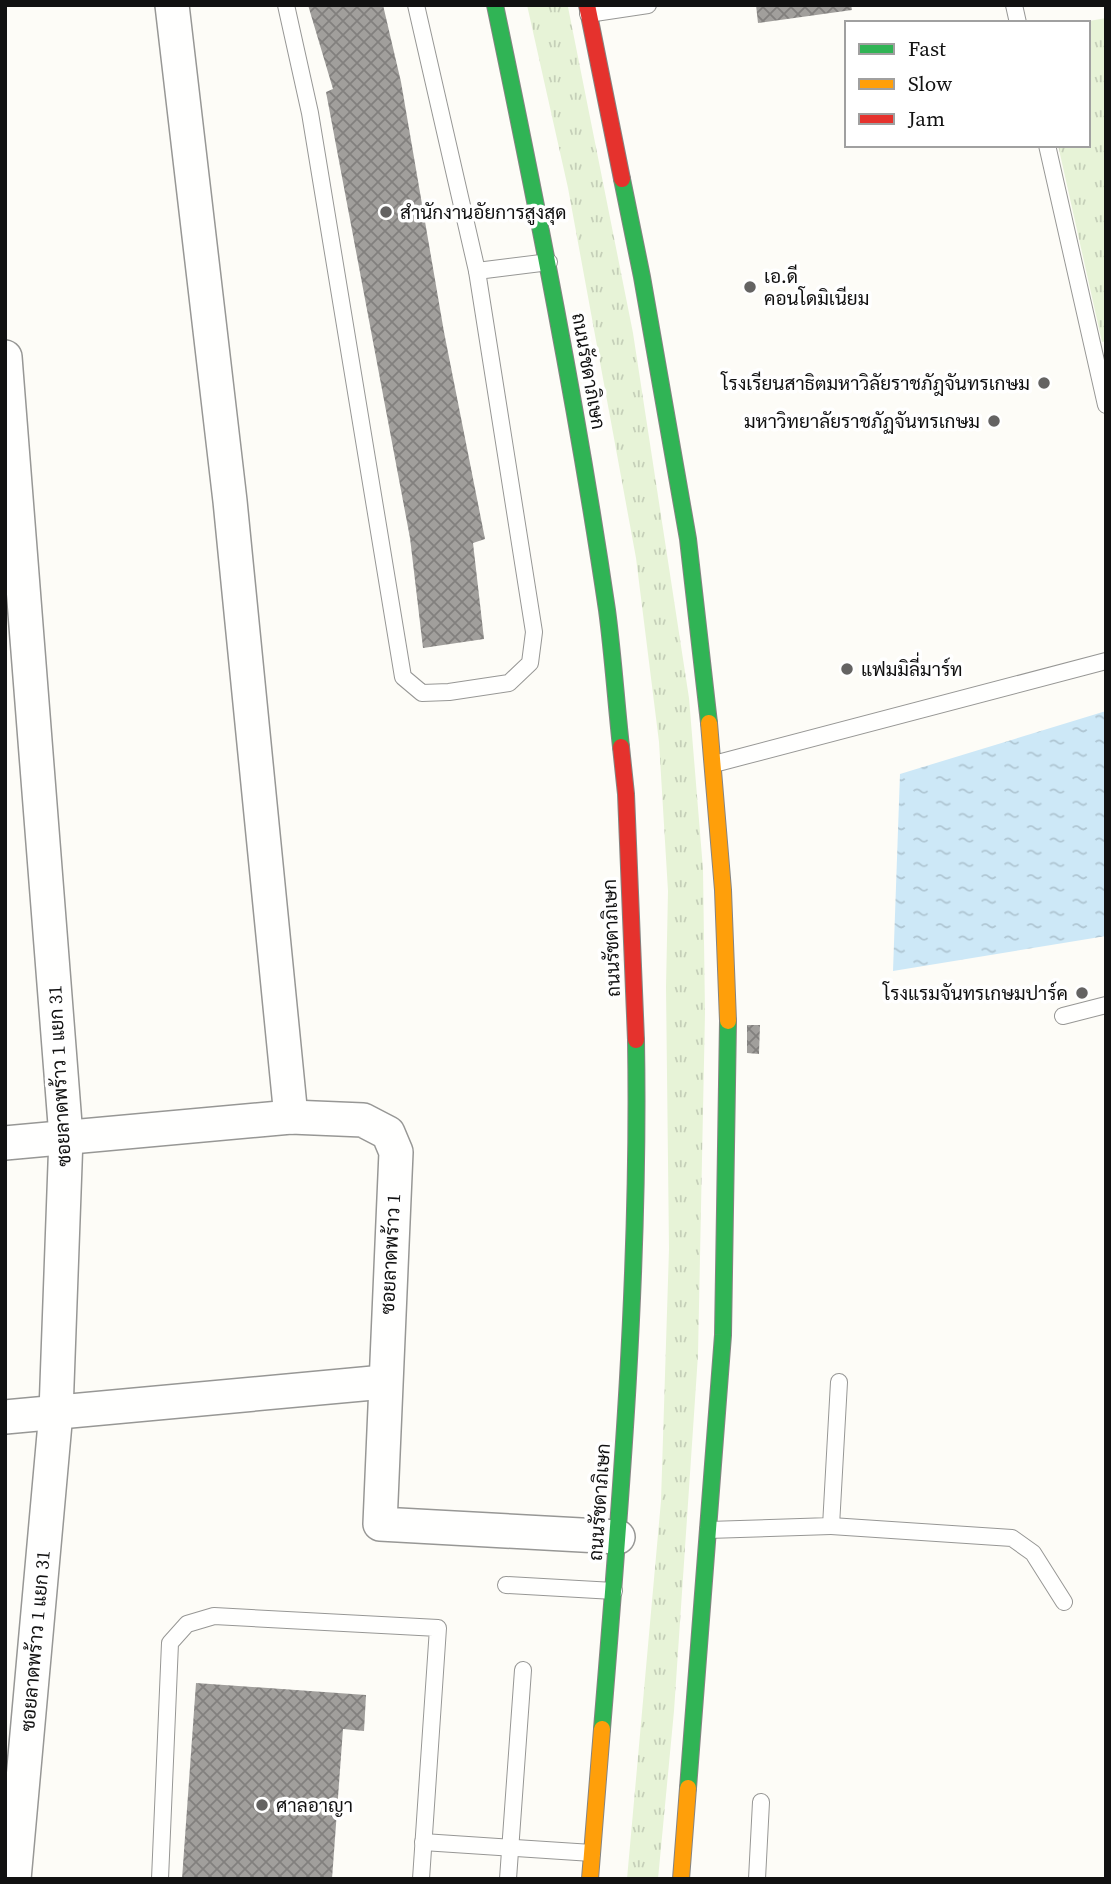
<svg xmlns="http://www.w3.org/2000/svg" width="1111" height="1884" font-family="'Source Serif 4',Sarabun,serif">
	<defs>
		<pattern id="grass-tufts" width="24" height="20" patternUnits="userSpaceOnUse" patternTransform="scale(1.75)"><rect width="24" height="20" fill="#e7f3d7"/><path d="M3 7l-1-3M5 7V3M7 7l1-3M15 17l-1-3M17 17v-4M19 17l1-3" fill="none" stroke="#c5cfb8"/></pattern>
		<pattern id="water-ripples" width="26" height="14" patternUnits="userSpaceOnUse" patternTransform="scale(1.75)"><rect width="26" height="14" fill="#cde8f7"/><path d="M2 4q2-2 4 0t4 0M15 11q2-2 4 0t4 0" fill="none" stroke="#afc6d3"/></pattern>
		<pattern id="building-cross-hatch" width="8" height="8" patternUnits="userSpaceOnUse" patternTransform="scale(1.75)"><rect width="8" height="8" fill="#a19f9c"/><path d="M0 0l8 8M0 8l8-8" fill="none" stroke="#82807e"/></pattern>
	</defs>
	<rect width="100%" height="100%" fill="#fdfcf7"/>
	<g fill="url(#grass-tufts)">
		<path d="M527,5H567L568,7L633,333L689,698L703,869L705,1013L698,1355L674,1711L658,1879H627L661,1501L669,1249L666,987L668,891L659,742L636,558L568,188Z"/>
		<path d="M1106,18V341L1102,342L1058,145H1088V23H1078Z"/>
	</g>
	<path fill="url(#water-ripples)" d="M1106,711V936L893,971L900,774Z"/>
	<g fill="url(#building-cross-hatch)">
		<path d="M308,5H383L401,82L444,332L485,539L473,543L484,639L423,648L410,538L326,92L333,89Z"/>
		<path d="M756,5H851L852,10L758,23Z"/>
		<path d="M747,1025H760L759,1054L747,1053Z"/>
		<path d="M196,1683L366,1695L364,1731L343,1729L332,1879H182Z"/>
	</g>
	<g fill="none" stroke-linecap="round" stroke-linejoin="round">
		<defs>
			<g id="lane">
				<path d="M286,5L310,113L403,677L422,693L449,692L509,683L530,663L534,632L477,271L549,262"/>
				<path d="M416,5L477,271"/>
				<path d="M1014,5L1018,23"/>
				<path d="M588,14L648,5"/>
				<path d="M1047,145L1106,405"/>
				<path d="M714,764L1106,661"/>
				<path d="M1063,1016L1106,1005"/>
				<path d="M831,1526L1012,1538L1033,1553L1064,1602"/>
				<path d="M708,1530L831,1526L839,1382"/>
				<path d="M506,1585L614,1591"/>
				<path d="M423,1842L592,1853"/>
				<path d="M160,1879L170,1643L187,1624L214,1616L438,1628L421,1879"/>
				<path d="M508,1879L523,1670"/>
				<path d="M757,1879L761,1802"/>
			</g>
			<g id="street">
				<path d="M172,5L230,501L291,1117"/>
				<path d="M5,357L66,1137L56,1412L14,1879"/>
				<path d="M5,1143L291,1117L363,1120L388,1133L396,1152L380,1524L618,1537"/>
				<path d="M5,1417L384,1382"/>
			</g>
			<g id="fast">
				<path d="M495,5C537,206 577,407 607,610C613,655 616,701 621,747"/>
				<path d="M622,179L642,277L688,539L709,723"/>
				<path d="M602,1729C621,1499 640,1270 636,1040"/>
				<path d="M688,1788L723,1335L728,1021"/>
			</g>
			<g id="slow">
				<path d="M709,723L723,890L728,1021"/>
				<path d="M590,1879L602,1729"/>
				<path d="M681,1879L688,1788"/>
			</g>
			<g id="jam">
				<path d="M587,5L622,179"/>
				<path d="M621,747L626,794L636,1040"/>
			</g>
		</defs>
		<use href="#lane" stroke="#979795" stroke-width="18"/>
		<use href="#street" stroke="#979795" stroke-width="36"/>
		<use href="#fast" stroke="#858482" stroke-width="18"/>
		<use href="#slow" stroke="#858482" stroke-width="18"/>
		<use href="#jam" stroke="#858482" stroke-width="18"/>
		<use href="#lane" stroke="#fffffe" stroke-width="16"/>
		<use href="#street" stroke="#fffffe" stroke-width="33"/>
		<use href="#fast" stroke="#30b455" stroke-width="16"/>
		<use href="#slow" stroke="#ff9f0a" stroke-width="16"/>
		<use href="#jam" stroke="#e5322d" stroke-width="16"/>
	</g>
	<g fill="#646362" stroke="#fff" stroke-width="2.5">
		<circle cx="386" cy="212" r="7"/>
		<circle cx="750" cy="287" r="7"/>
		<circle cx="1044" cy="383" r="7"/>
		<circle cx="994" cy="421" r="7"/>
		<circle cx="847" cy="669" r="7"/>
		<circle cx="1082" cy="993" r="7"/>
		<circle cx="262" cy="1805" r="7"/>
	</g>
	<g text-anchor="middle" stroke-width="7" stroke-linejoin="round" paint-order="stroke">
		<g font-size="19" fill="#111" stroke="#fff" text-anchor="start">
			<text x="400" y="219">สำนักงานอัยการสูงสุด</text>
			<text x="764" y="283">เอ.ดี<tspan x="764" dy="22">คอนโดมิเนียม</tspan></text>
			<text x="1030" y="390" text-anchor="end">โรงเรียนสาธิตมหาวิลัยราชภัฎจันทรเกษม</text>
			<text x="980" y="428" text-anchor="end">มหาวิทยาลัยราชภัฏจันทรเกษม</text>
			<text x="861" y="676">แฟมมิลี่มาร์ท</text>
			<text x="1068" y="1000" text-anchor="end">โรงแรมจันทรเกษมปาร์ค</text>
			<text x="276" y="1812">ศาลอาญา</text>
		</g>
		<g font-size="19" fill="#111" stroke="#fff">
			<text transform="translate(589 371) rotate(80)" y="7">ถนนรัชดาภิเษก</text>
			<text transform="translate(611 938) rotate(-92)" y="7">ถนนรัชดาภิเษก</text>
			<text transform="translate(59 1076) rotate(-93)" y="7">ซอยลาดพร้าว 1 แยก 31</text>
			<text transform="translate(390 1254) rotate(-87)" y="7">ซอยลาดพร้าว 1</text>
			<text transform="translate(599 1502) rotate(-86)" y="7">ถนนรัชดาภิเษก</text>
			<text transform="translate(35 1641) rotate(-85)" y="7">ซอยลาดพร้าว 1 แยก 31</text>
		</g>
	</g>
	<rect width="1111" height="1884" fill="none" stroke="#111111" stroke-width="14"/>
	<rect x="845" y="21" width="245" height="126" fill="#ffffff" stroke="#a0a0a0" stroke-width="2"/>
	<rect x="859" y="44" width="35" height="10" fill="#30b455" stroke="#a0a0a0" stroke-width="2"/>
	<text x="908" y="56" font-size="21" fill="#111111">Fast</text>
	<rect x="859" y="79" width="35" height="10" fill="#ff9f0a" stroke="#a0a0a0" stroke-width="2"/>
	<text x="908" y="91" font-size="21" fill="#111111">Slow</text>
	<rect x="859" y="114" width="35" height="10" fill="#e5322d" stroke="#a0a0a0" stroke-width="2"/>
	<text x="908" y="126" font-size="21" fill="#111111">Jam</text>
</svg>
